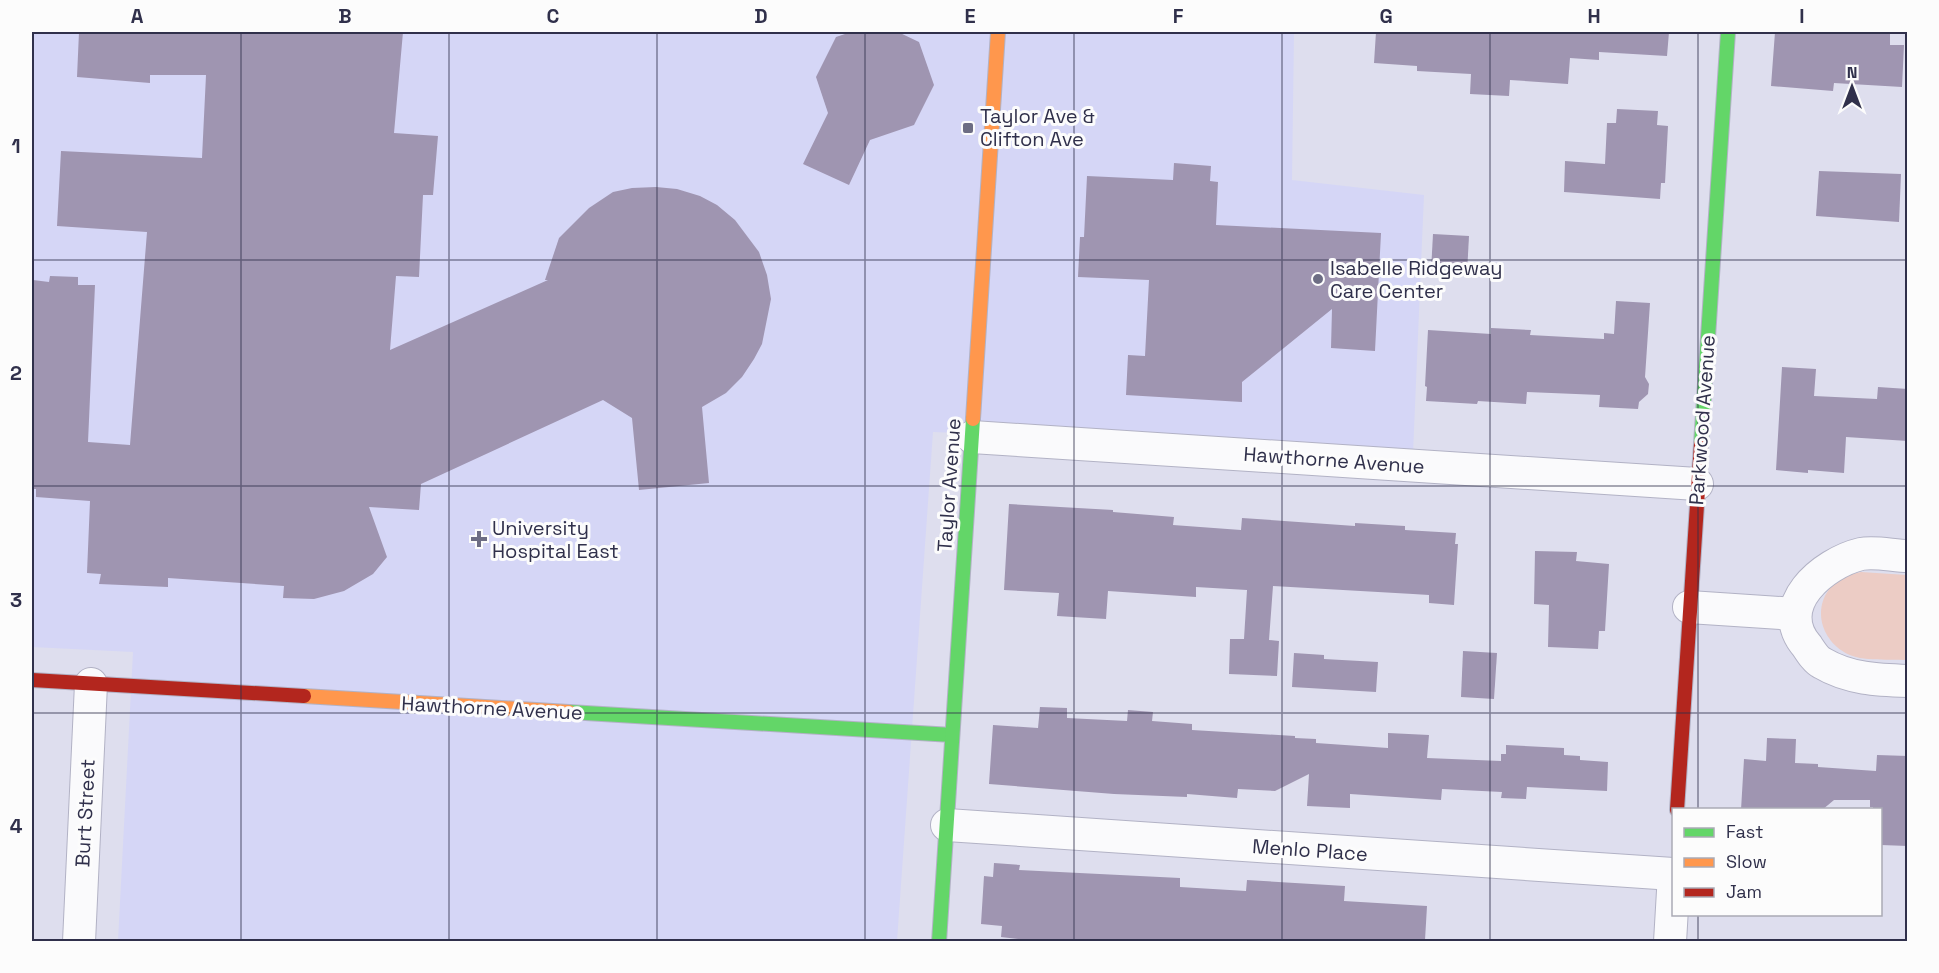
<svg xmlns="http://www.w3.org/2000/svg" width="1939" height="973" font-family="'Space Grotesk',sans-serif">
	<rect width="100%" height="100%" fill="#dedeee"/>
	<path fill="#d5d6f6" d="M32,32H1294L1292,180L1424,195L1413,453L933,432L897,941H118L133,652L32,647Z"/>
	<path fill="#ecccc5" d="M1861,572L1907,575V660C1891,659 1871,661 1856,657C1823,648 1808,607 1835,583C1842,576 1852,574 1861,572Z"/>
	<g fill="#9f95b1">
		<path d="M79,32H403L394,133L438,136L433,195H423L419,277L396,276L390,350L548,280H545L559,238L589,208L613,192L632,188L656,187L677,189L700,196L717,205L735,220L759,252L767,275L771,299L762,344L754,359L742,377L726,393L702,407L709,483L639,490L632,418L603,400L421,484L419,510L369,507L387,557L373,574L344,591L314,599L283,598L284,586L168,578V587L99,584L101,574L87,573L90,501L36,497V489H32V299L33,280L49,282L50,276L78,277V285H95L88,442L130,445L147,232L57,226L61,151L202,158L206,75H150V83L77,77Z"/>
		<path d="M851,32H898L919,42L934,85L914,125L870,140L849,185L803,164L828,113L816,77L836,37Z"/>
		<path d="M1376,32H1669L1667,56L1599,52V60L1570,58L1568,84L1510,80L1509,96L1470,94L1471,74L1417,71V66L1374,63Z"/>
		<path d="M1775,32H1890V45H1904L1902,87L1834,83L1833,91L1771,86Z"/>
		<path d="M1617,109L1658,111L1657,125L1668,126L1665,183H1661L1660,199L1564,192L1565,161L1605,164L1607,123H1616Z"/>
		<path d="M1174,163L1211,166L1210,181L1218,182L1216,225L1381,233L1375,351L1331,348L1332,309L1242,382V402L1126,395L1128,355L1145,356L1149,280L1078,277L1080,237H1084L1087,176L1173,180Z"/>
		<path d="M1819,171L1901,174L1899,222L1816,216Z"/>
		<path d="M1433,234L1469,236L1467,273L1431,271Z"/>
		<path d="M1616,301L1650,303L1645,377L1649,384L1648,394L1639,402L1638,409L1599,407L1600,395L1527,392L1526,404L1478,401L1477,404L1426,401L1427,387L1425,386L1428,330L1491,334V328L1531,330L1530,335L1604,339V333L1614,334Z"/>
		<path d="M1782,367L1816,369L1814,396L1877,399L1878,387L1908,389V441L1846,437L1844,473L1808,470V473L1776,470Z"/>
		<path d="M1009,504L1113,510V512L1174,517L1173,525L1241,530L1242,518L1355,526V523L1405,526V530L1456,533L1455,544H1458L1454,605L1429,603V595L1413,594L1273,586L1269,640L1279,641L1277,676L1229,674L1230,639H1244L1247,590L1196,587V597L1108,591L1106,619L1057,616L1059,593L1004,590Z"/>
		<path d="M1535,551L1577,552L1576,561L1609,564L1605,631H1599L1598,649L1548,647L1549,605L1534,604Z"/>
		<path d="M1463,651L1497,653L1494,699L1461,697Z"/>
		<path d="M1294,653L1324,655V659L1378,662L1376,692L1292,687Z"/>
		<path d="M1040,707L1067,708V718L1127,721L1128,710L1153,712L1152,721L1192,724V730L1295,736V738L1316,739V743L1388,748V733L1429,735L1427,758L1501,761V754H1506V745L1564,748V755L1580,756V760L1608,762L1607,791L1527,787L1526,799L1501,798L1502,792L1442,789L1441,800L1350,794V808L1307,806L1309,774L1275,791L1238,789L1237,798L1187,794V797L1114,794L989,784L993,725L1038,728Z"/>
		<path d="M1767,738L1796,739L1795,763L1818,764V767L1876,771L1877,755L1908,756V846L1881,845V810H1873V807H1870V800H1834L1822,810H1741L1744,759L1766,761Z"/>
		<path d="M994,863L1020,865L1019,870L1180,878V887L1246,891L1247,880L1345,886L1344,901L1427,906L1425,940L1422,942L1166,940V942H1044L1001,937L1002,926L981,924L984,876L993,877Z"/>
	</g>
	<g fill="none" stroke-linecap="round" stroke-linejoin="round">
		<defs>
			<g id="street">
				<path d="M972,437L1697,484"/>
				<path d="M1908,556C1894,556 1875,551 1861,554C1823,563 1772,606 1807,646C1811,652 1816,660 1822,663C1849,679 1878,680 1908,681"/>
				<path d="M1689,607L1795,614"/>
				<path d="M947,825L1673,874"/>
				<path d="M79,942L91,684"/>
				<path d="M1670,942L1674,874"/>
			</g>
			<g id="fast">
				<path d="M1701,444L1728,32"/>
				<path d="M569,712L952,735"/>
				<path d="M939,942L973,419"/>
			</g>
			<g id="slow">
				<path d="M973,419L998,32"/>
				<path d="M304,696L569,712"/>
			</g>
			<g id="jam">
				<path d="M32,680L304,696"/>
				<path d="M1677,810L1701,444"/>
			</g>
		</defs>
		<use href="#street" stroke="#b2b2c5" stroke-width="34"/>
		<use href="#fast" stroke="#b2b2c5" stroke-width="16"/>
		<use href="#slow" stroke="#b2b2c5" stroke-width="16"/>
		<use href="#jam" stroke="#b2b2c5" stroke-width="16"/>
		<use href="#street" stroke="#fafafc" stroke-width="32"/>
		<use href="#fast" stroke="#63d668" stroke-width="14"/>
		<use href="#slow" stroke="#ff974d" stroke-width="14"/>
		<use href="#jam" stroke="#b3261e" stroke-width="14"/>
	</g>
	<path fill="none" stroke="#30304b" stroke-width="1.5" stroke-opacity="0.55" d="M241,32V942M449,32V942M657,32V942M865,32V942M1074,32V942M1282,32V942M1490,32V942M1698,32V810M32,260H1908M32,486H1908M32,713H1908M1698,914V942"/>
	<g fill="#6d6d84" stroke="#fcfcfc" stroke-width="2">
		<rect x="962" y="122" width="12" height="12" rx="3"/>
		<circle cx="1318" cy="279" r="6"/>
		<path d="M476 530h6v6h6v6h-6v6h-6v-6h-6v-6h6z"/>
	</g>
	<g text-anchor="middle" stroke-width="6" stroke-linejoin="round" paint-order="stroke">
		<g font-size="20" fill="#30304b" stroke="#fcfcfc" text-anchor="start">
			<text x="980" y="123">Taylor Ave &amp;<tspan x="980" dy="23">Clifton Ave</tspan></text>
			<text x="1330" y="275">Isabelle Ridgeway<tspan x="1330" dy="23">Care Center</tspan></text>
			<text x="492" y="535">University<tspan x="492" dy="23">Hospital East</tspan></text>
		</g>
		<g font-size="20" fill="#30304b" stroke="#fcfcfc">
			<text transform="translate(1702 420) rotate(-86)" y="7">Parkwood Avenue</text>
			<text transform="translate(1334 460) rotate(4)" y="7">Hawthorne Avenue</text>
			<text transform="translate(949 485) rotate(-86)" y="7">Taylor Avenue</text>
			<text transform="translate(492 708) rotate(3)" y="7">Hawthorne Avenue</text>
			<text transform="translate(85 813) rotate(-87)" y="7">Burt Street</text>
			<text transform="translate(1310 850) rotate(4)" y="7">Menlo Place</text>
		</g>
	</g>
	<rect width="1939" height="973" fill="none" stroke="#fcfcfc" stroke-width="66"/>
	<rect x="1672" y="808" width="210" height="108" fill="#fcfcfc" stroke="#aaaab5" stroke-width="1.5"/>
	<rect x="1684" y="828" width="30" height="9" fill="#63d668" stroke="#aaaab5" stroke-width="1.5"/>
	<text x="1726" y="838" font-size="18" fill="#30304b">Fast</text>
	<rect x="1684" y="858" width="30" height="9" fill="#ff974d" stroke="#aaaab5" stroke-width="1.5"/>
	<text x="1726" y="868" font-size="18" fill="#30304b">Slow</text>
	<rect x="1684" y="888" width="30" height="9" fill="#b3261e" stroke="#aaaab5" stroke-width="1.5"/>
	<text x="1726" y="898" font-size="18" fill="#30304b">Jam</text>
	<g transform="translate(1852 87)" stroke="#fcfcfc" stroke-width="4.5" paint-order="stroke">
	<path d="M0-4.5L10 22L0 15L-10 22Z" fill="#30304b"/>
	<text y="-9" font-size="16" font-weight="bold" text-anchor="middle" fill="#30304b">N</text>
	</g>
	<rect x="33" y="33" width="1873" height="907" fill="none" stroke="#30304b" stroke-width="2"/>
	<g font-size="20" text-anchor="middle" font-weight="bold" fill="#30304b">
		<text x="137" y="23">A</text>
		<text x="345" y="23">B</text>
		<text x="553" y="23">C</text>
		<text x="761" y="23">D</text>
		<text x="970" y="23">E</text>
		<text x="1178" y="23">F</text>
		<text x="1386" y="23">G</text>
		<text x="1594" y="23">H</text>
		<text x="1802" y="23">I</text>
		<text x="16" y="153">1</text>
		<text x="16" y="380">2</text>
		<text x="16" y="607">3</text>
		<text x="16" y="833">4</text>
	</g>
</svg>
